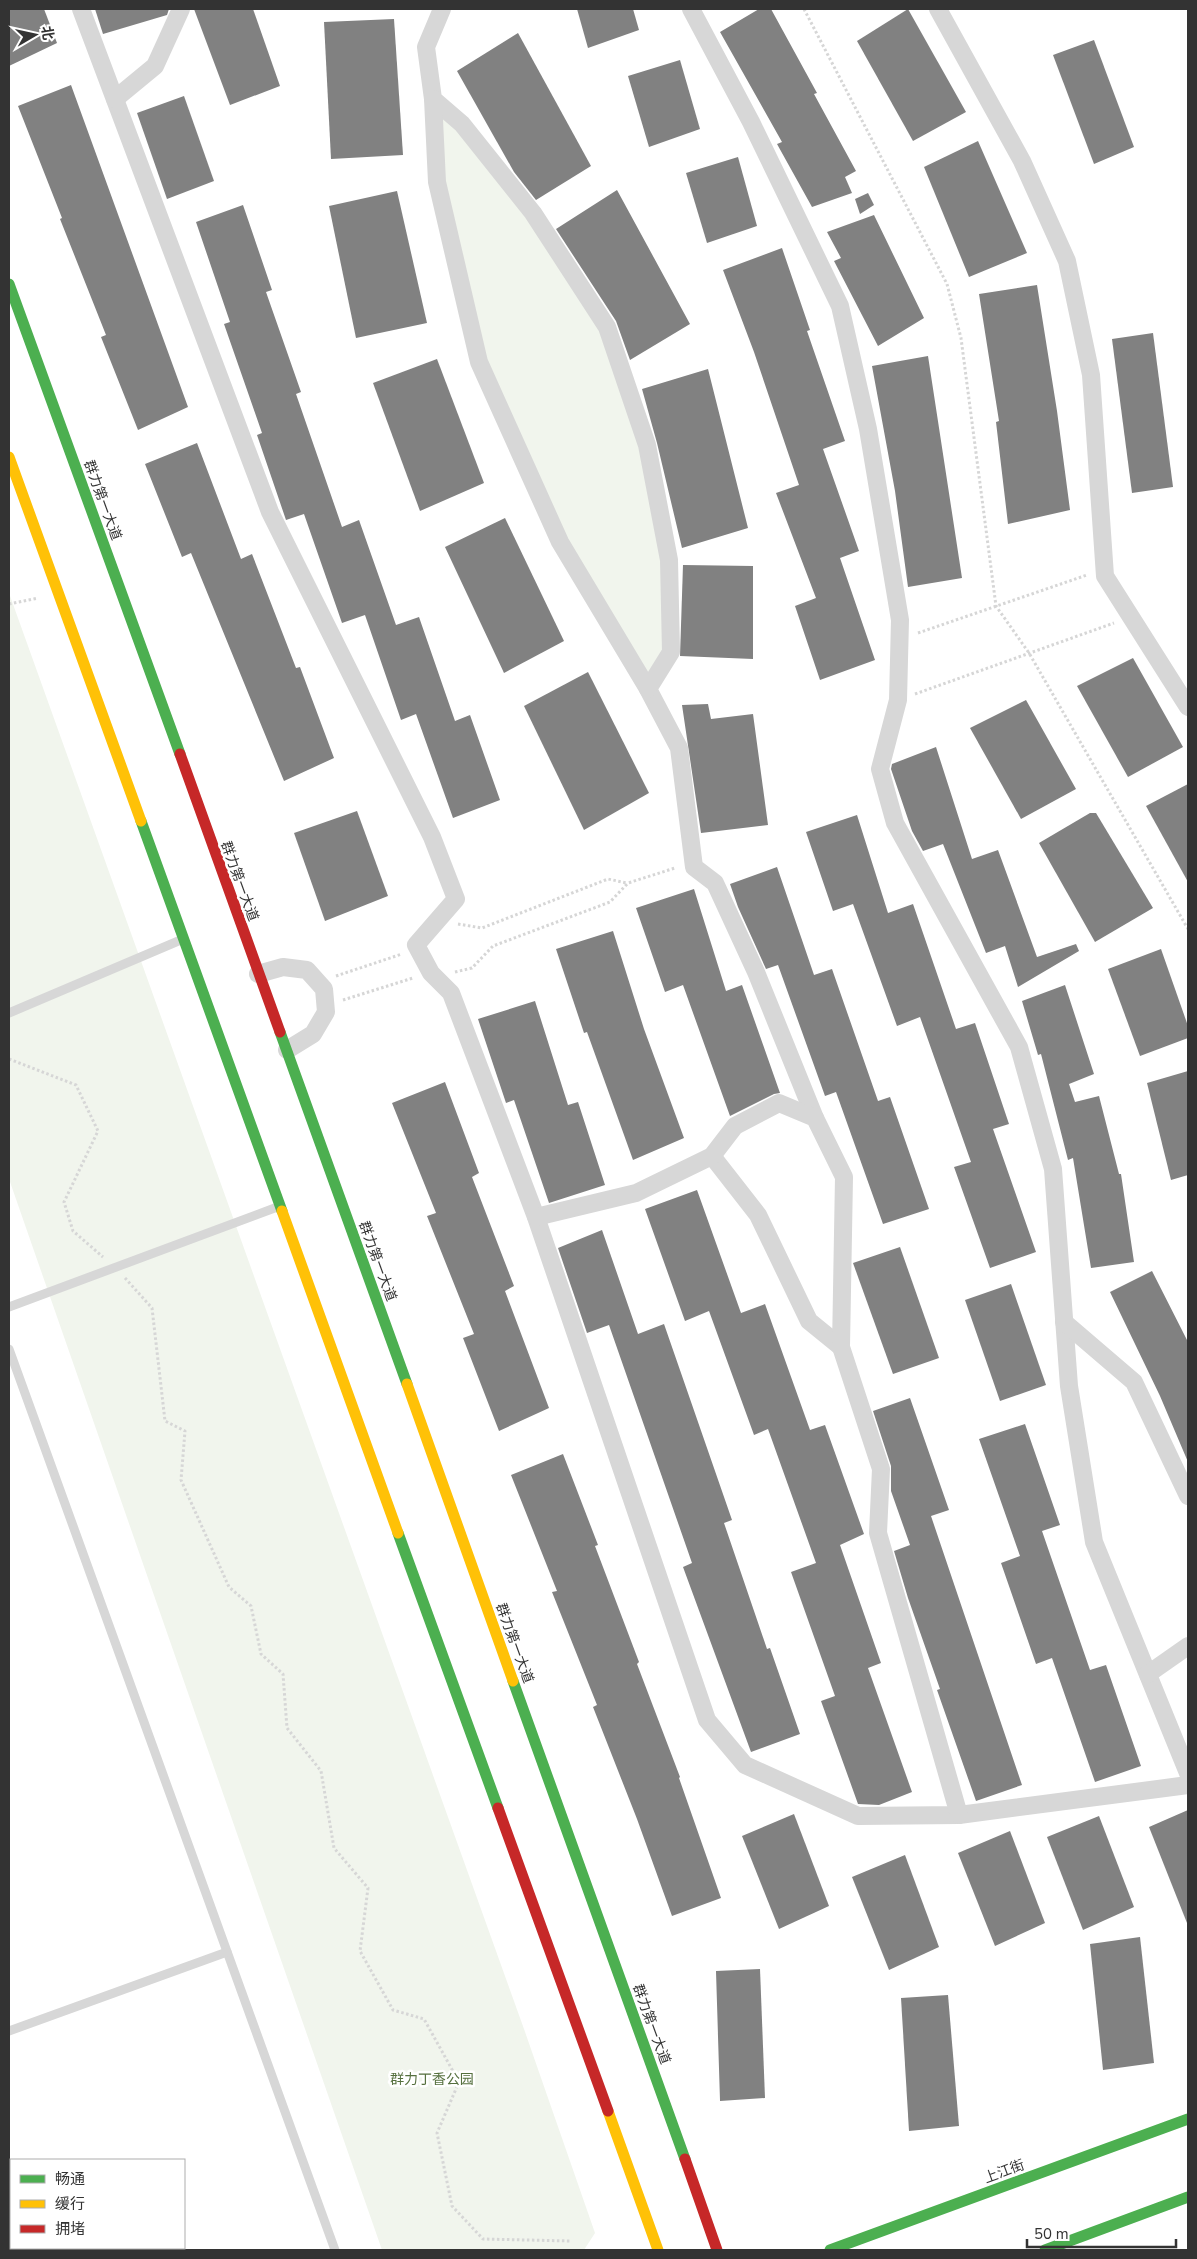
<svg xmlns="http://www.w3.org/2000/svg" width="1197" height="2259" font-family="'Nunito Sans','Noto Sans SC',sans-serif">
	<rect width="100%" height="100%" fill="#fff"/>
	<g fill="#f1f5ed">
		<path d="M433,99L462,124L607,327L669,560L671,652L648,689L560,542L479,362L437,182Z"/>
		<path d="M9,593L524,2029L595,2233L584,2250H382L9,1179Z"/>
	</g>
	<g fill="#818181">
		<path d="M9,9H44L57,43L9,66Z"/>
		<path d="M95,9H169L167,15L103,34Z"/>
		<path d="M194,9H253L280,86L230,105Z"/>
		<path d="M577,9H633L639,30L588,48Z"/>
		<path d="M759,9H771L817,93L814,94L856,171L845,177L852,193L812,207L777,144L782,142L720,32Z"/>
		<path d="M908,9L966,112L913,141L857,41Z"/>
		<path d="M394,19L403,155L331,159L324,22Z"/>
		<path d="M518,33L591,166L536,200L514,172L457,71Z"/>
		<path d="M1094,40L1134,147L1094,164L1053,55Z"/>
		<path d="M680,60L700,129L649,147L628,76Z"/>
		<path d="M71,85L188,407L138,430L101,337L106,335L60,219L62,218L18,106Z"/>
		<path d="M184,96L214,181L167,199L137,113Z"/>
		<path d="M978,141L1027,253L969,277L924,167Z"/>
		<path d="M738,157L757,226L707,243L686,173Z"/>
		<path d="M617,190L690,324L630,360L616,321L556,229Z"/>
		<path d="M397,191L427,323L356,338L329,206Z"/>
		<path d="M868,193L874,205L860,214L855,199Z"/>
		<path d="M243,205L272,290L266,292L301,392L296,394L342,527L359,520L396,625L419,617L455,721L470,715L500,800L453,818L416,714L401,720L365,615L342,623L304,514L286,520L257,435L262,433L224,324L230,322L196,222Z"/>
		<path d="M874,215L924,318L878,346L834,261L841,258L827,232Z"/>
		<path d="M782,248L810,330L807,331L845,441L823,449L859,551L840,558L875,660L820,680L795,606L816,598L776,493L799,485L754,352L723,270Z"/>
		<path d="M1037,285L1057,411L1070,510L1008,524L996,422L999,421L979,294Z"/>
		<path d="M1153,333L1173,487L1132,493L1112,339Z"/>
		<path d="M928,356L962,578L908,587L895,491L872,366Z"/>
		<path d="M437,359L484,483L420,511L373,383Z"/>
		<path d="M708,369L748,528L682,548L657,443L642,389Z"/>
		<path d="M197,443L241,559L252,554L296,668L300,667L334,758L284,781L191,553L182,557L145,464Z"/>
		<path d="M505,518L564,641L504,673L445,547Z"/>
		<path d="M683,565L753,566V659L680,656Z"/>
		<path d="M1133,658L1183,747L1128,777L1077,686Z"/>
		<path d="M588,672L649,793L584,830L524,706Z"/>
		<path d="M1026,700L1076,789L1021,819L970,728Z"/>
		<path d="M708,704L711,719L753,714L768,825L701,833L682,705Z"/>
		<path d="M936,747L972,859L998,850L1037,957L1076,944L1079,951L1018,987L1005,946L986,953L943,844L923,851L912,831L891,769L892,764Z"/>
		<path d="M1188,784V882L1146,806Z"/>
		<path d="M357,811L388,896L325,921L294,833Z"/>
		<path d="M1090,813H1096L1153,908L1095,942L1039,843Z"/>
		<path d="M857,815L888,913L913,904L956,1029L975,1023L1009,1124L993,1129L1036,1252L990,1268L954,1167L971,1162L920,1017L897,1026L853,904L833,911L806,832Z"/>
		<path d="M777,867L814,975L832,969L878,1101L890,1097L929,1209L883,1224L836,1092L825,1096L778,965L766,969L738,907L730,884Z"/>
		<path d="M694,889L726,991L742,985L780,1093L774,1094L730,1116L683,985L665,992L636,908Z"/>
		<path d="M613,931L644,1029L684,1138L633,1160L587,1032L584,1033L556,949Z"/>
		<path d="M1161,949L1188,1026V1038L1140,1056L1108,969Z"/>
		<path d="M1065,985L1094,1074L1069,1084L1075,1102L1099,1096L1119,1174H1121L1134,1262L1091,1268L1073,1158L1068,1160L1041,1054L1038,1055L1022,1001Z"/>
		<path d="M535,1001L568,1105L578,1102L605,1185L549,1203L514,1100L506,1103L478,1019Z"/>
		<path d="M1188,1071V1175L1171,1180L1147,1083Z"/>
		<path d="M445,1082L479,1173L472,1177L514,1286L505,1291L549,1408L499,1431L463,1338L474,1334L427,1216L436,1213L392,1103Z"/>
		<path d="M697,1190L741,1313L765,1304L810,1430L825,1425L864,1534L840,1545L881,1663L868,1668L912,1792L879,1805L858,1804L821,1701L835,1696L791,1572L816,1563L768,1429L754,1435L709,1311L685,1321L645,1209Z"/>
		<path d="M602,1230L638,1334L664,1324L732,1520L724,1523L767,1649L770,1648L800,1734L751,1752L683,1567L692,1563L609,1325L587,1333L558,1248Z"/>
		<path d="M900,1247L939,1358L893,1374L853,1263Z"/>
		<path d="M1152,1271L1188,1342V1462L1160,1396L1110,1292Z"/>
		<path d="M1011,1284L1046,1385L1000,1401L965,1300Z"/>
		<path d="M910,1398L949,1510L931,1516L1022,1785L976,1801L937,1690L940,1689L908,1598L894,1551L910,1545L891,1491V1466L873,1411Z"/>
		<path d="M1025,1424L1060,1525L1042,1531L1090,1670L1106,1665L1141,1766L1095,1782L1052,1658L1036,1664L1001,1563L1020,1556L979,1439Z"/>
		<path d="M563,1454L598,1545L595,1546L639,1662L637,1664L680,1777L679,1778L721,1898L672,1916L637,1819L593,1707L597,1705L552,1592L557,1591L511,1475Z"/>
		<path d="M1188,1810V1923H1187L1149,1827Z"/>
		<path d="M794,1814L829,1906L779,1929L742,1836Z"/>
		<path d="M1099,1816L1134,1907L1083,1930L1047,1837Z"/>
		<path d="M1010,1831L1045,1923L995,1946L958,1853Z"/>
		<path d="M905,1855L939,1947L889,1970L852,1877Z"/>
		<path d="M1140,1937L1154,2063L1103,2070L1090,1944Z"/>
		<path d="M760,1969L765,2098L720,2101L716,1971Z"/>
		<path d="M948,1995L959,2126L909,2131L901,1998Z"/>
	</g>
	<g fill="none" stroke-linecap="round" stroke-linejoin="round">
		<g stroke="#d6d6d6" stroke-width="3" stroke-dasharray="2.5 2.5" stroke-linecap="butt">
			<path d="M804,9L947,284L961,338L996,606L1029,653L1188,929"/>
			<path d="M9,604L38,598"/>
			<path d="M918,633L1087,575"/>
			<path d="M915,694L1114,623"/>
			<path d="M458,924L482,928L608,879L627,883"/>
			<path d="M455,972L472,968L493,946L610,902L628,883L675,868"/>
			<path d="M336,976L402,954"/>
			<path d="M343,1000L413,978"/>
			<path d="M9,1059L76,1085L98,1131L64,1202L73,1231L103,1257"/>
			<path d="M125,1278L152,1308L165,1421L185,1431L181,1480L229,1587L251,1606L261,1654L283,1674L287,1728L321,1771L334,1848L368,1888L360,1951L393,2010L424,2019L459,2082L437,2133L452,2206L483,2239L570,2241"/>
		</g>
		<g stroke="#d7d7d7" stroke-width="9">
			<path d="M9,1013L183,939"/>
			<path d="M9,1307L280,1206"/>
			<path d="M9,1349L335,2250"/>
			<path d="M9,2031L227,1952"/>
		</g>
		<g stroke="#d7d7d7" stroke-width="18">
			<path d="M81,9L270,512L432,837L456,899L416,945L431,973L451,993L536,1217L707,1720L745,1765L858,1816L959,1815L1188,1785"/>
			<path d="M442,9L426,47L433,99L462,124L533,213L607,327L647,445L669,560L671,652L648,689L679,748L694,867L715,883L756,972L815,1118"/>
			<path d="M691,9L751,122L840,306L868,429L900,620L898,700L880,769L895,823L1019,1047L1053,1169L1069,1386L1094,1542L1188,1773"/>
			<path d="M938,9L1022,161L1067,261L1091,375L1105,576L1188,707"/>
			<path d="M115,99L155,66L181,9"/>
			<path d="M433,99L437,182L479,362L560,542L648,689"/>
			<path d="M258,974L283,967L307,970L324,989L326,1012L313,1034L287,1050"/>
			<path d="M712,1156L758,1215L809,1321L841,1347"/>
			<path d="M536,1217L636,1193L712,1156L735,1126L779,1103L815,1118L844,1177L841,1347L881,1469L878,1533L959,1815"/>
			<path d="M1064,1322L1134,1382L1188,1496"/>
			<path d="M1148,1674L1188,1646"/>
		</g>
		<g stroke="#4caf50" stroke-width="11">
			<path d="M9,284L180,754"/>
			<path d="M141,821L282,1211"/>
			<path d="M280,1032L407,1384"/>
			<path d="M398,1533L498,1808"/>
			<path d="M513,1681L685,2159"/>
			<path d="M830,2250L1188,2119"/>
			<path d="M1045,2250L1188,2197"/>
		</g>
		<g stroke="#ffc107" stroke-width="11">
			<path d="M9,457L141,821"/>
			<path d="M282,1211L398,1533"/>
			<path d="M407,1384L513,1681"/>
			<path d="M608,2111L658,2250"/>
		</g>
		<g stroke="#c62828" stroke-width="11">
			<path d="M180,754L280,1032"/>
			<path d="M498,1808L608,2111"/>
			<path d="M685,2159L717,2250"/>
		</g>
	</g>
	<g text-anchor="middle" stroke-width="5" stroke-linejoin="round" paint-order="stroke">
		<g font-size="14" fill="#333" stroke="#fff">
			<text transform="translate(103 500) rotate(70)" y="5">群力第一大道</text>
			<text transform="translate(240 881) rotate(70)" y="5">群力第一大道</text>
			<text transform="translate(378 1261) rotate(70)" y="5">群力第一大道</text>
			<text transform="translate(515 1643) rotate(70)" y="5">群力第一大道</text>
			<text transform="translate(652 2024) rotate(70)" y="5">群力第一大道</text>
			<text transform="translate(1004 2171) rotate(-20)" y="5">上江街</text>
		</g>
		<g font-size="14" fill="#56703f" stroke="#fff">
			<text x="432" y="2084">群力丁香公园</text>
		</g>
	</g>
	<rect width="1197" height="2259" fill="none" stroke="#333333" stroke-width="20"/>
	<rect x="10" y="2159" width="175" height="90" fill="#ffffff" stroke="#adadad"/>
	<rect x="20" y="2175" width="25" height="8" fill="#4caf50" stroke="#adadad"/>
	<text x="55" y="2184" font-size="15" fill="#333333">畅通</text>
	<rect x="20" y="2200" width="25" height="8" fill="#ffc107" stroke="#adadad"/>
	<text x="55" y="2209" font-size="15" fill="#333333">缓行</text>
	<rect x="20" y="2225" width="25" height="8" fill="#c62828" stroke="#adadad"/>
	<text x="55" y="2234" font-size="15" fill="#333333">拥堵</text>
	<g transform="translate(35 35) rotate(81)" stroke="#ffffff" stroke-width="4" paint-order="stroke">
	<path d="M0-4L9 19L0 12L-9 19Z" fill="#333333"/>
	<text y="-8" font-size="14" font-weight="bold" text-anchor="middle" fill="#333333">北</text>
	</g>
	<path d="M1027 2239v8h149v-8" fill="none" stroke="#333333" stroke-width="2.5"/>
	<text x="1034" y="2239" font-size="15" fill="#333333" stroke="#ffffff" stroke-width="4" paint-order="stroke">50 m</text>
</svg>
